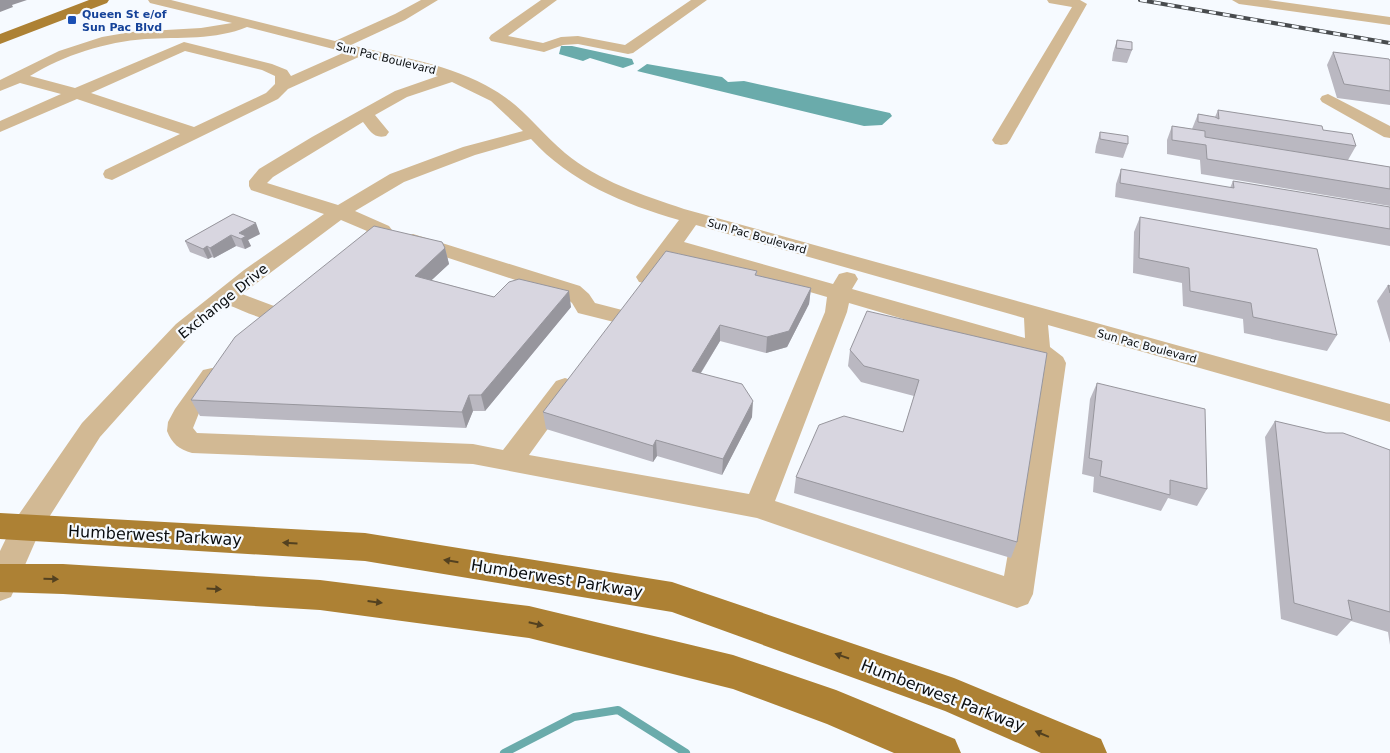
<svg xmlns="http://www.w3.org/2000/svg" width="1390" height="753" viewBox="0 0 1390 753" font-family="'DejaVu Sans',sans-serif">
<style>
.water{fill:#6aabab}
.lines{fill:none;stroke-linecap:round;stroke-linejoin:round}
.stream{stroke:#6aabab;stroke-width:8}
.minor{fill:#d2b994;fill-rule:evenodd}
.major{fill:#ad8134;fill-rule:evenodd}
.rail-casing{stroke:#484b4e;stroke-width:4}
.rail{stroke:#f6faff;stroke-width:2.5;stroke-dasharray:7;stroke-linecap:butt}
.wall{fill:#bab8c1}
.shaded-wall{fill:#97969d}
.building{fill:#d8d6e0;stroke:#97969d}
.oneway{fill:#534120}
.transit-dot{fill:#1a4fb4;stroke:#f6faff;stroke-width:2}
.labels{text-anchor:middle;stroke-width:4.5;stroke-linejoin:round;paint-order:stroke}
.far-transit-label{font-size:11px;font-weight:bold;fill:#164399;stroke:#f6faff;text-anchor:start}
.far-street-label{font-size:11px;fill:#0a0d0f;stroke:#f6faff}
.street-label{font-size:14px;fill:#0a0d0f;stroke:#f6faff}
.near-street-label{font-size:16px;fill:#0a0d0f;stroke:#f6faff}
</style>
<rect width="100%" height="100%" fill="#f6faff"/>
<path class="water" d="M561,46H572L632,59L634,64L623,68L590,58L583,61L559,54Z
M647,64L722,77L728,82L744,81L890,113L892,116L882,125L864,126L637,71Z"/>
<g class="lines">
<path class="stream" d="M504,753L574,717L618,710L686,753"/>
<path class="minor" d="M148,0H171L335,41L395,14L421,0H438L405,20L351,45C399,57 451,64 494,90C522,106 540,132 565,153C598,181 643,195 684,209L1390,404V422L1048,325L1050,347L1063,357L1066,363L1033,594L1028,604L1017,608L757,518L473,464L192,453C179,449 172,444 167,431L168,422L175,409L203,370L212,368L221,370L224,376L199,413L193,428L197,433L473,444L503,450L556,381L565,378L574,381L578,387L529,455L749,494L825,312L827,297L676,253C666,266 658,286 639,282L636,277L679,220C624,204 570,182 531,139L475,155L404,182L355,211L389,226L392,230C384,242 369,253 355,249L352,245L367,231L341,220L242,294L282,309L286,314L282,319C265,323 245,311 228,305L192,334L100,437L39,533L11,597L0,601V551L15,520L82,423L176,324L244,270L324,214L251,190L249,186V181L259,169L312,137L395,91L438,76L361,56L288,89L278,99L112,180L105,178L103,174L105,170L180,134L77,99L0,132V121L61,94L20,83L0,91V80L59,51L102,37L131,32L201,28L232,23L150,3ZM247,27L345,52L291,76L287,70L272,64L184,42L75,88L30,76C64,55 106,42 145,39C179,37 216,40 247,27ZM185,51L262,70L275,76V84L266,93L194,127L91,93ZM452,82L491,101L523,131L463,147L390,174L338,205L267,183L273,177L363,122C370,131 374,139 386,136L389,132L375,115L407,97ZM696,225L1024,318L1025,338L852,289L858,279L855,274L847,272L839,274L833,284L684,242ZM849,303L1029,356L1041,365L1004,576L775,501L847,312Z
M541,0H557L508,36L543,43L561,37L578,36L625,45L691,0H707L633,53L628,54L578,44L563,45L544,52L491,41L489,38L491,35Z
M1047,0H1080L1087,4L1010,140L1007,144L1001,145L995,144L992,140L1072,7L1049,3Z
M1232,0H1268L1390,17V25L1239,4Z
M1328,94L1390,126V138L1384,137L1322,102L1320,99L1322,96Z
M413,234L580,286L589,294L595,303L626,311L630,316L626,321L618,323L578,313L572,303L564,296L406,244L403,240L406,236Z"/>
<path class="major" d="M89,0H109L107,3L0,44V34Z
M0,513L365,533L672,582L954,678L1101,739L1107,753H1041L945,711L672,612L365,561L0,539Z
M0,564H63L320,580L529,606L733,655L836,690L955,739L961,753H894L827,724L733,689L529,638L320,610L63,594L0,592Z"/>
<defs>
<path id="rail" d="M1140,0L1390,43"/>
</defs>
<use href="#rail" class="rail-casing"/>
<use href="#rail" class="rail"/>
</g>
<path class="wall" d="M1117,40L1132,50L1127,63L1112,61L1113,53Z
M1333,52L1390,61V105L1337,98L1327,65Z
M1218,110L1323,130L1356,146L1348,160L1390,167V206L1201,174L1200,160L1167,154V140L1172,126L1192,129L1198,114L1215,117Z
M1100,132L1128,144L1123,158L1095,153L1096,146Z
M1121,169L1230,188L1233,181L1390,207V246L1115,197L1116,184Z
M233,214L260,234L248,240L251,246L245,249L236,246L214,258L212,257L208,259L190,252L185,241Z
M1140,217L1337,335L1327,351L1244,333L1243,319L1183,306L1182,283L1133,273L1134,232Z
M445,248L449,264L431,280L494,297L571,307L485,411H473L466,428L200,416L191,400Z
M757,271V275L811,288L809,304L787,347L766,353L720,341L701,373L752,417L722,475L657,456L653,462L546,429L543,412Z
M1388,285L1390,286V343L1377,301Z
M850,350L1047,353L1017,542L1011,558L794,493L796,477L903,432L914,396L861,382L848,366Z
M1097,383L1207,489L1197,506L1168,498L1161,511L1093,492L1094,477L1082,474L1090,399Z
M1275,421L1390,450V645L1388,632L1351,621L1337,636L1281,619L1265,437Z"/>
<path class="shaded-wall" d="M0,0H27L12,5L13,7L0,12Z
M256,223L260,234L248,240L251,246L245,249L239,233Z
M231,235L236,246L214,258L210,248Z
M207,246L212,257L208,259L203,249Z
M445,248L449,264L419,292L415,276Z
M811,288L809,304L787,347L766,353L767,337Z
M569,291L571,307L485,411L481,395Z
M720,325V341L692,387V371Z
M469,395L473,411L466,428L462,412Z
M753,401L752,417L722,475L723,459Z
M656,440L657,456L653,462V446Z"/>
<path class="building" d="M1117,40L1132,42V50L1116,48Z
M1333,52L1389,59L1390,61V91L1344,84Z
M1218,110L1322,126L1323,130L1352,134L1356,146L1198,122V114L1215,117L1219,119Z
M1172,126L1205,131V137L1390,167V189L1207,159L1206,145L1172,140Z
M1100,132L1128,136V144L1100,139Z
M1121,169L1234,188L1233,181L1390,207V229L1120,183Z
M233,214L256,223L239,233L246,236L241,239L231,235L210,248L207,246L203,249L185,241Z
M1140,217L1317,249L1337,335L1253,317L1251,303L1190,291L1189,268L1139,258Z
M374,226L442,242L445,248L415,276L494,297L509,282L519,279L569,291L481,395H469L462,412L191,400L235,337Z
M666,251L757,271L755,275L811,288L789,331L767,337L720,325L692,371L742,384L753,401L723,459L656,440L653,446L543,412Z
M1388,285L1390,286V293Z
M867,311L1047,353L1017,542L796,477L819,425L844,416L903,432L919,380L864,366L850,350Z
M1097,383L1205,409L1207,489L1170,480V495L1100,476L1102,461L1089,458Z
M1275,421L1326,433H1343L1390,450V612L1348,600L1352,620L1294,603Z"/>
<defs><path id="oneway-solid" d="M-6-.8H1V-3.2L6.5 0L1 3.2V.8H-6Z" transform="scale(1.25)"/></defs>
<g class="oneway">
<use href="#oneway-solid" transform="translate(290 543) rotate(-177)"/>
<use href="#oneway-solid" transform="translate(451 561) rotate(-171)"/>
<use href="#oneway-solid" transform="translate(51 579) rotate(1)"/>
<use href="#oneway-solid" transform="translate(214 589) rotate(4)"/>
<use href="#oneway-solid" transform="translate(375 602) rotate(7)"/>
<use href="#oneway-solid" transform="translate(536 624) rotate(13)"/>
<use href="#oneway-solid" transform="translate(842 656) rotate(-161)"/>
<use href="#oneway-solid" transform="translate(1042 734) rotate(-157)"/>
</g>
<rect class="transit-dot" x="67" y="15" width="10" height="10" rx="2.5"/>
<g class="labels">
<g class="far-transit-label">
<text x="82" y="18">Queen St e/of<tspan x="82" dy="13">Sun Pac Blvd</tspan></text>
</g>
<g class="far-street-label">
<text transform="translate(386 58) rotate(14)" y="4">Sun Pac Boulevard</text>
<text transform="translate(757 236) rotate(16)" y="4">Sun Pac Boulevard</text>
<text transform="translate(1147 346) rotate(15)" y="4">Sun Pac Boulevard</text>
</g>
<g class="street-label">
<text transform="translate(223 301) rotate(-39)" y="5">Exchange Drive</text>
</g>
<g class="near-street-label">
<text transform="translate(155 535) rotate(3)" y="6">Humberwest Parkway</text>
<text transform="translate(557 578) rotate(9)" y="6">Humberwest Parkway</text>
<text transform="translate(943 695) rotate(21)" y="6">Humberwest Parkway</text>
</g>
</g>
</svg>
